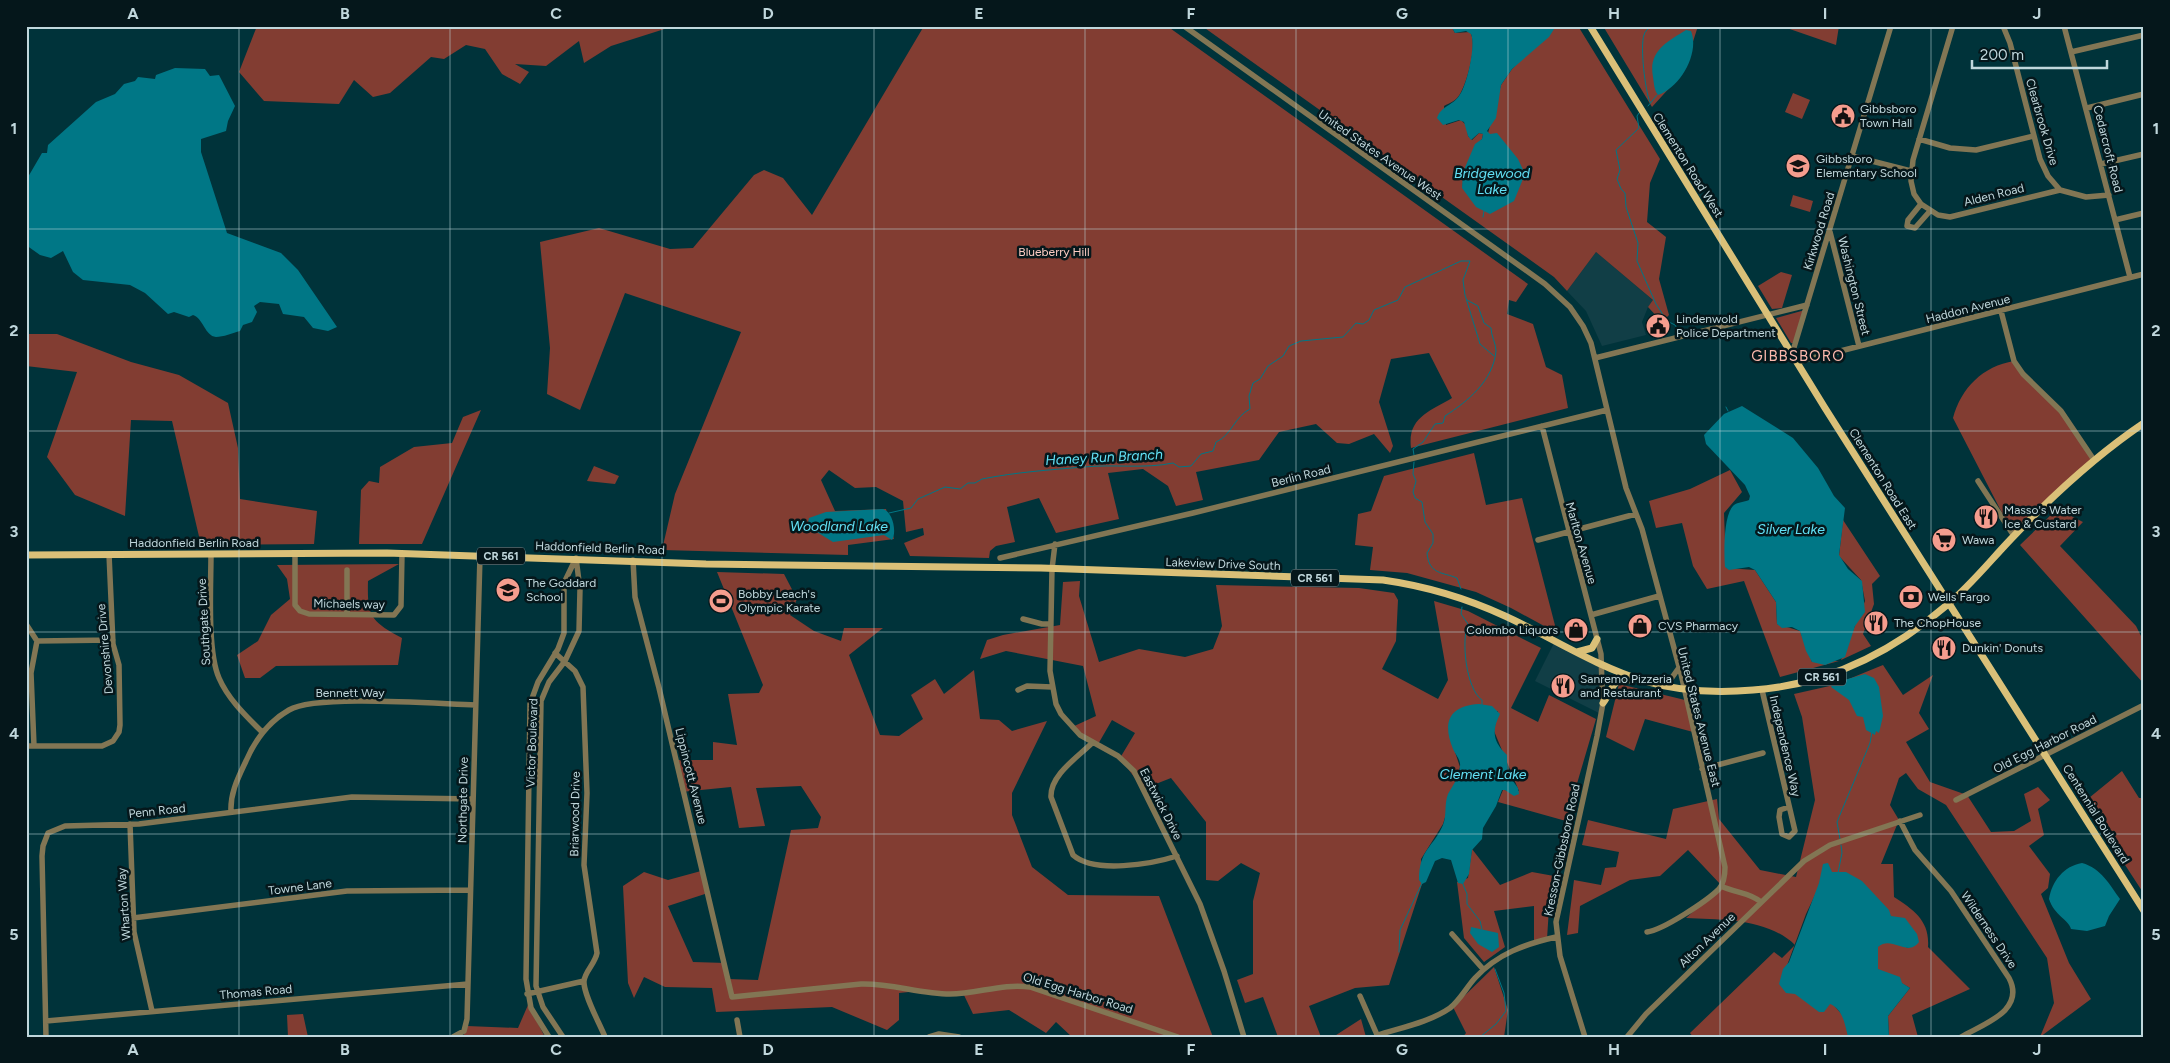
<svg xmlns="http://www.w3.org/2000/svg" width="2170" height="1063" viewBox="0 0 2170 1063" font-family="Figtree,sans-serif">
<style>
.built{fill:#113e46}
.green{fill:#823d32}
.water{fill:#007786}
.lines{fill:none;stroke-linecap:round;stroke-linejoin:round}
.stream{stroke:#007786;stroke-width:1}
.minor{stroke:#827654;stroke-width:5.5}
.major{stroke:#dac078;stroke-width:7}
.grid{fill:none;stroke:#c0d7dc;stroke-width:1;stroke-opacity:0.55}
.labels{text-anchor:middle;stroke-width:5;stroke-linejoin:round;paint-order:stroke}
.shield{fill:#05171b;stroke:#889da2;stroke-width:1}
.shield-label{font-size:11px;font-weight:bold;fill:#c0d7dc}
.poi-label{font-size:12px;fill:#c0d7dc;stroke:#05171b;text-anchor:start}
.street-label{font-size:12px;fill:#c0d7dc;stroke:#05171b}
.park-label{font-size:12px;fill:#fdccc3;stroke:#05171b}
.water-label{font-size:14px;font-style:italic;fill:#62e0f5;stroke:#05171b}
.quarter-label{font-size:15px;letter-spacing:1px;fill:#fcb9ad;stroke:#05171b}
.neatline{fill:none;stroke:#c0d7dc;stroke-width:2}
.grid-label{font-size:16px;text-anchor:middle;font-weight:bold;fill:#c0d7dc}
</style>
<rect width="100%" height="100%" fill="#00333a"/>
<path class="built" d="M1596,252L1654,301L1648,307L1642,322L1646,335L1602,346L1586,311L1567,291Z
M1555,641L1601,664V714L1535,681Z"/>
<path class="green" d="M257,26H674L611,46L584,63L579,41L546,66L515,64L529,72L520,84L502,74L485,49L466,45L444,59L431,57L390,93L373,97L354,80L339,104L264,101L239,72Z
M924,26H1167L1528,284L1516,302L1509,300L1507,314L1533,324L1546,367L1562,375L1568,408L1411,448C1407,417 1431,411 1452,398L1429,353L1391,359L1379,402L1393,446L1390,453L1374,434L1349,444L1337,443L1316,424L1279,432L1259,460L1196,472L1203,500L1176,506L1168,486L1143,469L1108,473L1119,519L1056,533L1039,498L1007,507L1015,542L996,546L990,551L989,558L910,556L904,543L924,535L923,528L906,532L903,501L876,487L855,488L829,470L821,480L835,511L886,509L894,539L848,545V555L662,550L675,494L741,332L625,293L580,410L547,394L550,348L540,242L599,228L670,249L693,248L754,175L764,170L783,178L812,215Z
M1202,26H1451L1455,33L1470,32C1478,44 1467,82 1460,94C1457,100 1450,103 1444,106L1446,125L1461,120L1467,126L1468,136L1472,140L1479,133L1483,134L1482,139L1475,146L1462,186L1488,133L1501,85L1512,69L1554,26H1578L1660,159L1650,183L1647,222L1666,237L1659,279L1669,315L1662,322L1648,307L1653,300L1596,252L1567,291L1554,277Z
M1603,26H1698L1683,73L1652,107Z
M1781,26H1839L1836,45Z
M1793,93L1810,100L1802,119L1785,112Z
M1793,195L1813,201L1810,212L1790,206Z
M1781,272L1792,275L1782,308L1772,309L1758,286Z
M1805,310L1793,343H1791L1776,318Z
M26,334H57L131,362L179,375L228,403L238,448L240,499L317,511L314,544L201,545L172,421L131,420L125,516L75,495L47,457L77,372L26,366Z
M2014,361L2051,400L2094,460L2014,536L1953,418C1961,388 1983,366 2014,361Z
M481,410L422,544H359L361,490L369,481L379,483L380,467L414,447L452,443L463,417Z
M1474,453L1486,505L1522,498L1557,633L1511,608L1476,592L1407,573L1370,570L1373,547L1355,545L1358,514L1371,511L1384,476Z
M594,466L619,476L615,484L587,481Z
M1730,470L1742,492L1724,513L1726,568L1755,570L1776,602L1777,624L1800,631L1812,662L1839,661L1780,677L1744,581L1707,589L1693,566L1682,523L1656,528L1649,501L1690,489Z
M2057,509L2083,522L2060,546L2136,626L2144,642V684L2020,545Z
M1843,520L1880,576L1872,584L1874,604L1863,634L1871,646L1841,660L1865,601L1861,580L1839,556Z
M399,564L368,581C367,617 371,621 402,638L398,665L276,666L260,678H245L237,655L258,641L271,615L290,599L287,579L277,565Z
M717,572L784,574L797,599L790,615L814,631L841,641L844,628H883L849,655L880,735L899,736L923,719L911,695L935,679L944,694L974,670L980,719L999,720L1012,731L1047,721L1012,793V815L1032,867L1068,895L1159,896L1213,1037H1072L1056,1022L1046,1033L1009,1010L973,1014L963,993L919,991L899,993V1020L887,1030L832,1007L716,1012L712,988L665,987L644,977L634,998L628,983L623,886L644,872L668,880L701,871L708,893L668,906L693,962L726,963L728,979L758,980L791,830L818,828L821,817L801,786L756,788L765,826L739,828L731,787L681,792L674,760H713V742L737,745L728,694L759,693L763,685Z
M1080,581L1079,596L1099,662L1139,649L1185,657L1213,649L1222,626L1216,585L1359,588L1394,593L1398,600L1396,641L1382,669L1438,699L1448,680L1434,601L1468,611L1541,648L1511,708L1538,722L1549,695L1596,719L1566,821L1498,802L1503,790L1519,791L1494,731L1498,711L1450,737L1460,767L1443,824L1421,859L1422,884L1389,985L1355,988L1309,1006L1321,1037H1278L1263,997L1245,1003L1237,980L1253,974V901L1260,873L1241,863L1218,881L1206,880V822L1171,778L1143,789L1120,758L1135,733L1112,720L1097,746L1070,728L1096,716L1083,666L1006,651L980,659L987,640L1003,635L1060,625L1063,582Z
M1883,665L1903,695L1933,675L1919,713L1929,729L1906,742L1930,782L1967,795L1991,832L2014,831L2031,821L2024,794L2038,787L2050,800L2038,809L2044,835L2029,846L2050,874L2048,888L2041,894L2069,963L2091,999L2040,1037L2054,1003L2047,958L1946,805L1918,789L1906,773L1899,778L1890,805L1899,820L1881,864H1893L1894,897C1914,910 1930,921 1928,947L1970,989L1912,1015L1918,1037H1889L1888,1016L1910,988L1877,969L1878,946L1886,941L1909,948L1891,916L1824,876L1806,914L1782,979L1831,1002L1845,1018L1849,1037H1693L1690,1033L1774,952L1782,958L1795,945C1767,918 1722,920 1686,918L1722,886L1688,850L1660,876L1630,880L1580,906L1578,933L1567,935L1574,880L1601,885L1605,868L1616,867L1619,852L1582,845L1588,820L1666,839L1673,809L1717,799L1719,819L1760,870L1796,877L1815,800L1802,717L1794,694L1834,685Z
M1619,684L1685,700L1693,732L1645,719L1634,751L1606,737Z
M2122,771L2139,798H2144V894L2084,802Z
M1472,849L1500,885L1532,872L1554,876L1550,893L1547,939L1534,942V906L1494,911L1505,947L1484,962L1464,938L1457,882L1468,878Z
M1494,967L1508,1010L1504,1037H1463L1466,1033L1453,1007Z
M528,1005L545,1037H463L467,1026L518,1028Z
M303,1014L308,1037H288L287,1015Z
M1361,1019L1366,1037H1333Z"/>
<path class="water" d="M1451,26H1556L1549,37L1512,69L1501,85L1496,118L1487,131L1490,134L1497,133L1518,159L1525,174L1514,201L1490,214L1476,207L1462,188L1463,172L1475,144L1482,139L1483,134L1479,133L1471,140L1468,136L1464,122L1459,120L1443,125L1437,118C1441,106 1452,106 1459,96C1467,86 1476,45 1471,34L1466,31L1455,33Z
M1686,30L1691,31C1700,53 1680,88 1658,95C1654,90 1654,83 1653,77C1648,51 1667,42 1686,30Z
M175,68L205,69L210,76L219,75L235,106L228,121L226,131L201,139V152L227,233L281,253L298,270L337,327L328,331L313,328L304,317L283,314L279,304L260,302L254,306L257,312L252,322L243,325L240,331C233,333 223,337 216,337C205,336 203,318 193,315L189,317L174,312L168,314L145,293L130,285L83,280L73,272L63,251L51,258L40,255L26,245V187L28,177L42,153H47L48,145L96,102L115,94L124,84L135,81L138,77L155,79L156,75Z
M1742,406L1793,438L1818,468L1834,496L1845,508L1839,555L1848,569L1862,581L1865,612L1855,626L1845,657L1825,665L1812,662L1806,651L1800,631L1792,627L1782,628L1777,624L1776,602L1755,570L1749,567L1729,570L1725,567C1724,554 1723,514 1734,505C1738,502 1744,502 1749,500L1750,496L1745,485L1706,444L1704,435L1724,414Z
M883,509C893,512 897,532 892,540L884,535L833,542L807,526L809,518L826,512Z
M1865,674L1874,678L1879,687L1883,716L1879,733L1876,731L1875,735L1866,730L1863,717L1857,716L1849,700L1831,687L1834,683Z
M1479,704L1492,706L1500,714C1492,730 1492,741 1507,755V773L1518,788L1519,794L1514,796L1505,790H1502L1496,806L1483,828L1482,839L1472,850L1469,874L1463,884L1458,883L1451,860L1442,858L1435,861L1426,882L1422,884L1419,880C1419,849 1433,848 1443,825C1447,815 1444,804 1448,794C1453,785 1459,778 1460,766C1461,760 1455,754 1453,749C1442,722 1449,706 1479,704Z
M1828,863L1832,872H1846L1862,881L1889,910L1891,916L1905,918L1917,934L1919,942C1907,958 1892,935 1878,947V969L1900,977L1902,983L1910,988L1888,1016L1889,1037H1848C1845,1025 1843,1009 1830,1004L1824,1012H1819L1795,994L1786,993L1779,984L1783,969L1789,962L1819,883L1823,864Z
M2082,863C2101,868 2110,885 2120,899L2109,916L2105,926L2087,931L2071,929C2069,920 2054,915 2049,899C2052,881 2064,866 2082,863Z
M1471,927L1498,933L1499,947L1492,952L1478,944L1470,933Z"/>
<g class="lines">
<path class="stream" d="M1650,102C1645,91 1640,46 1644,35C1645,31 1648,29 1651,26
M1648,106L1657,95
M1639,113L1637,116L1639,128L1616,150L1620,170L1617,179L1621,189L1625,193L1626,207L1638,243L1637,261L1656,304L1667,321L1675,325L1680,333
M1483,217L1484,211
M1726,407L1728,411
M1414,455L1413,449L1423,442L1435,424L1443,423L1445,416C1468,401 1493,381 1496,351C1496,343 1491,336 1491,328L1484,323L1478,306L1467,300
M1414,462L1413,474L1416,481L1413,492L1415,498L1422,502L1425,522L1433,534V543L1427,553C1429,575 1443,572 1457,578L1461,589
M889,513L911,508L918,499L945,487L960,489L968,483H975L982,479C1017,472 1049,470 1084,467C1113,464 1145,469 1173,463L1179,467L1191,466L1201,454L1213,451L1216,442C1231,436 1235,416 1250,409L1249,396L1253,383L1260,379L1268,366L1283,356L1289,346L1301,341L1343,337L1356,323L1363,324L1369,320L1374,310L1398,300L1405,287L1461,261H1470L1463,280L1465,295L1480,344L1494,356
M1462,607L1461,614L1468,624C1461,640 1466,689 1482,700V705
M1840,839L1837,822L1870,743L1872,732
M1838,873L1842,853L1841,845
M1462,882L1467,894V904L1480,921L1482,929
M1399,952L1400,930L1422,883
M1480,1037L1496,1024L1506,1011L1504,993L1495,969"/>
<path class="minor" d="M1184,26L1545,284L1570,307L1583,326L1591,343L1626,488L1642,529L1681,674L1725,867C1725,874 1724,883 1719,889C1707,901 1663,930 1647,932
M1953,26L1913,160L1911,181L1914,194L1921,204L1938,215L1950,217L2060,190L2086,197L2109,195
M2003,26L2010,43L2040,159L2048,176L2060,190
M2064,26L2130,277
M2071,52L2144,35
M2087,108L2144,94
M1919,139L1950,148L1976,150L2034,136
M1852,156L1911,171
M2101,164L2144,154
M1921,204L1908,220L1907,226L1915,228L1930,211
M2115,220L2144,213
M1830,232L1859,346
M2001,311L2014,361L2023,374L2061,411L2094,460
M1792,354L1891,26
M1595,358L1807,305
M1797,362L2144,274
M1542,426L1601,654L1602,685L1603,703L1597,736L1556,922L1560,956L1585,1037
M1978,481L2014,536
M1538,540L1636,514
M1055,544L1052,569L1050,671L1056,704L1061,714L1080,735L1118,756L1134,771L1200,904L1224,971L1244,1037
M211,554C211,585 207,651 219,678C228,699 246,716 262,732
M295,554V605L300,611L309,614L394,615L401,606L402,554
M1000,558L1193,513L1607,410
M633,560L635,597L659,688L732,997L861,984C891,983 920,994 950,994C977,994 1003,983 1030,987L1178,1037
M347,614V570
M1591,615L1659,596
M1023,619L1042,624H1051
M26,624L37,641
M37,641L113,640
M555,653L575,671L583,687L587,793L584,865L597,953C595,964 585,971 584,981C583,994 600,1024 605,1037
M1666,686L1678,669
M1018,690L1027,686L1052,687
M1762,690L1795,831L1789,837L1782,834L1779,817L1780,810L1789,807
M1092,743C1078,757 1050,775 1051,797L1073,855C1094,874 1152,864 1177,856
M26,746H102L113,741L119,732L120,725L119,665L113,644L109,554
M34,746L31,673L37,641
M1702,769L1763,753
M1956,800L2144,705
M231,812C230,793 238,778 246,761C255,740 268,722 289,710C316,694 438,704 475,705
M1900,821L1915,850L1951,891L2009,978C2026,1011 1983,1024 1961,1037
M130,824L134,932L152,1011
M1721,886C1735,893 1749,892 1761,902
M133,918L347,891L470,890
M1452,934L1483,969
M527,994L584,981
M1360,996L1378,1037
M737,1020L740,1037
M46,1021L468,984
M1378,1035C1400,1028 1430,1022 1450,1008C1460,1000 1466,988 1475,978C1497,954 1525,944 1556,937
M46,1037L42,856L43,846L48,833L65,826L139,824L352,797L473,799
M453,1037L464,1031L467,1019L480,556
M549,1037L531,1008L526,979L530,704L538,682L558,649L564,633V583L576,558
M563,1037L543,1007L536,986L541,701L549,682L565,661L579,631L580,589L576,558
M929,1037L939,1034L959,1037
M1627,1037L1646,1014L1804,861L1830,845L1920,815"/>
<path class="major" d="M1590,26L1825,408L2144,911
M26,555L387,553L706,564L1041,568L1383,580C1425,586 1466,598 1505,616C1551,637 1595,666 1644,681C1678,691 1718,693 1753,690C1827,685 1891,653 1947,605C1970,586 1990,561 2011,539C2052,496 2095,456 2144,423
M1577,652L1592,648L1597,639
M1603,703C1612,691 1612,676 1631,680"/>
</g>
<path class="grid" d="M239,26V1037M450,26V1037M662,26V1037M874,26V1037M1085,26V1037M1296,26V1037M1508,26V1037M1720,26V1037M1931,26V1037M26,229H2144M26,431H2144M26,632H2144M26,834H2144"/>
<defs>
<symbol id="civic-disc" viewBox="-11 -11 22 22"><circle r="9.5" fill="#f59d8e" stroke="#05171b"/><path d="M-.6-6.5H3V-4.5H.6V-3L4-1V1h2V6H-6V1h2V-1L-.6-3ZM-1.2 2.5V6h2.4V2.5Z" fill="#111"/></symbol>
<symbol id="school-disc" viewBox="-11 -11 22 22"><circle r="9.5" fill="#f59d8e" stroke="#05171b"/><path d="M0-5L7-2L0 1L-7-2ZM-4 1L0 2.5L4 1V4Q0 6-4 4Z" fill="#111"/></symbol>
<symbol id="restaurant-disc" viewBox="-11 -11 22 22"><circle r="9.5" fill="#f59d8e" stroke="#05171b"/><path d="M-5-6h1v4h1v-4h1v4h1v-4h1v5L-1.5 .5V6h-2V.5L-5-1ZM5-6V6H3V1.5H1.5Q1.5-4 5-6Z" fill="#111"/></symbol>
<symbol id="supermarket-disc" viewBox="-11 -11 22 22"><circle r="9.5" fill="#f59d8e" stroke="#05171b"/><path d="M-6-5.5h2.5l.6 2H6L4.5 2H-2.5L-4.4-4H-6ZM-1.5 3.2a1.3 1.3 0 1 0 .1 0ZM3 3.2a1.3 1.3 0 1 0 .1 0Z" fill="#111"/></symbol>
<symbol id="bank-disc" viewBox="-11 -11 22 22"><circle r="9.5" fill="#f59d8e" stroke="#05171b"/><path d="M-6-4H6V4H-6ZM0-2.3a2.3 2.3 0 1 0 0 4.6a2.3 2.3 0 1 0 0-4.6Z" fill="#111"/></symbol>
<symbol id="stadium-disc" viewBox="-11 -11 22 22"><circle r="9.5" fill="#f59d8e" stroke="#05171b"/><path d="M0-5a6.5 5 0 1 0 0 10a6.5 5 0 1 0 0-10ZM-3.5-1.8h7v3.6h-7Z" fill="#111"/></symbol>
<symbol id="shop-disc" viewBox="-11 -11 22 22"><circle r="9.5" fill="#f59d8e" stroke="#05171b"/><path d="M-5-2.5h2.3a2.7 3.5 0 0 1 5.4 0H5L5.5 6h-11ZM-1.5-2.5h3a1.5 2.3 0 0 0-3 0Z" fill="#111"/></symbol>
</defs>
<g fill-rule="evenodd">
<use href="#civic-disc" x="1829" y="102" width="28" height="28"/>
<use href="#school-disc" x="1784" y="152" width="28" height="28"/>
<use href="#civic-disc" x="1644" y="312" width="28" height="28"/>
<use href="#restaurant-disc" x="1972" y="503" width="28" height="28"/>
<use href="#supermarket-disc" x="1930" y="526" width="28" height="28"/>
<use href="#school-disc" x="494" y="576" width="28" height="28"/>
<use href="#bank-disc" x="1897" y="583" width="28" height="28"/>
<use href="#stadium-disc" x="707" y="587" width="28" height="28"/>
<use href="#restaurant-disc" x="1862" y="609" width="28" height="28"/>
<use href="#shop-disc" x="1626" y="612" width="28" height="28"/>
<use href="#shop-disc" x="1562" y="616" width="28" height="28"/>
<use href="#restaurant-disc" x="1930" y="634" width="28" height="28"/>
<use href="#restaurant-disc" x="1549" y="672" width="28" height="28"/>
</g>
<g class="labels">
<g class="shield">
<rect x="477" y="547.5" width="48" height="17" rx="4"/>
<rect x="1291" y="569.5" width="48" height="17" rx="4"/>
<rect x="1798" y="668.5" width="48" height="17" rx="4"/>
</g>
<g class="shield-label">
<text x="501" y="560">CR 561</text>
<text x="1315" y="582">CR 561</text>
<text x="1822" y="681">CR 561</text>
</g>
<g class="poi-label">
<text x="1860" y="113">Gibbsboro<tspan x="1860" dy="14">Town Hall</tspan></text>
<text x="1816" y="163">Gibbsboro<tspan x="1816" dy="14">Elementary School</tspan></text>
<text x="1676" y="323">Lindenwold<tspan x="1676" dy="14">Police Department</tspan></text>
<text x="2004" y="514">Masso's Water<tspan x="2004" dy="14">Ice &amp; Custard</tspan></text>
<text x="1962" y="544">Wawa</text>
<text x="526" y="587">The Goddard<tspan x="526" dy="14">School</tspan></text>
<text x="738" y="598">Bobby Leach's<tspan x="738" dy="14">Olympic Karate</tspan></text>
<text x="1928" y="601">Wells Fargo</text>
<text x="1894" y="627">The ChopHouse</text>
<text x="1658" y="630">CVS Pharmacy</text>
<text x="1558" y="634" text-anchor="end">Colombo Liquors</text>
<text x="1962" y="652">Dunkin' Donuts</text>
<text x="1580" y="683">Sanremo Pizzeria<tspan x="1580" dy="14">and Restaurant</tspan></text>
</g>
<g class="street-label">
<text transform="translate(2042 122) rotate(74)" y="4">Clearbrook Drive</text>
<text transform="translate(2108 149) rotate(76)" y="4">Cedarcroft Road</text>
<text transform="translate(1380 155) rotate(35)" y="4">United States Avenue West</text>
<text transform="translate(1688 165) rotate(58)" y="4">Clementon Road West</text>
<text transform="translate(1994 195) rotate(-14)" y="4">Alden Road</text>
<text transform="translate(1819 231) rotate(-73)" y="4">Kirkwood Road</text>
<text transform="translate(1854 286) rotate(76)" y="4">Washington Street</text>
<text transform="translate(1968 309) rotate(-14)" y="4">Haddon Avenue</text>
<text transform="translate(1301 476) rotate(-14)" y="4">Berlin Road</text>
<text transform="translate(1883 479) rotate(58)" y="4">Clementon Road East</text>
<text x="194" y="547">Haddonfield Berlin Road</text>
<text transform="translate(1581 543) rotate(74)" y="4">Marlton Avenue</text>
<text transform="translate(600 548) rotate(2)" y="4">Haddonfield Berlin Road</text>
<text transform="translate(1223 564) rotate(2)" y="4">Lakeview Drive South</text>
<text transform="translate(349 604) rotate(1)" y="4">Michaels way</text>
<text transform="translate(204 622) rotate(-93)" y="4">Southgate Drive</text>
<text transform="translate(105 649) rotate(-95)" y="4">Devonshire Drive</text>
<text x="350" y="697">Bennett Way</text>
<text transform="translate(1699 717) rotate(76)" y="4">United States Avenue East</text>
<text transform="translate(532 743) rotate(-88)" y="4">Victor Boulevard</text>
<text transform="translate(2045 744) rotate(-27)" y="4">Old Egg Harbor Road</text>
<text transform="translate(1785 746) rotate(77)" y="4">Independence Way</text>
<text transform="translate(691 776) rotate(76)" y="4">Lippincott Avenue</text>
<text transform="translate(463 800) rotate(-89)" y="4">Northgate Drive</text>
<text transform="translate(1161 804) rotate(63)" y="4">Eastwick Drive</text>
<text transform="translate(157 811) rotate(-6)" y="4">Penn Road</text>
<text transform="translate(575 814) rotate(-89)" y="4">Briarwood Drive</text>
<text transform="translate(2096 814) rotate(58)" y="4">Centennial Boulevard</text>
<text transform="translate(1562 850) rotate(-78)" y="4">Kresson-Gibbsboro Road</text>
<text transform="translate(300 887) rotate(-7)" y="4">Towne Lane</text>
<text transform="translate(124 904) rotate(-94)" y="4">Wharton Way</text>
<text transform="translate(1989 930) rotate(56)" y="4">Wilderness Drive</text>
<text transform="translate(1707 940) rotate(-44)" y="4">Alton Avenue</text>
<text transform="translate(256 992) rotate(-5)" y="4">Thomas Road</text>
<text transform="translate(1078 993) rotate(17)" y="4">Old Egg Harbor Road</text>
</g>
<g class="park-label">
<text x="1054" y="256">Blueberry Hill</text>
</g>
<g class="water-label">
<text x="1492" y="178">Bridgewood<tspan x="1492" dy="16">Lake</tspan></text>
<text transform="translate(1104 457) rotate(-3)" y="5">Haney Run Branch</text>
<text x="839" y="531">Woodland Lake</text>
<text x="1791" y="534">Silver Lake</text>
<text x="1483" y="779">Clement Lake</text>
</g>
<g class="quarter-label">
<text x="1798" y="361">GIBBSBORO</text>
</g>
</g>
<rect width="2170" height="1063" fill="none" stroke="#05171b" stroke-width="55"/>
<path d="M1972 60v8h135v-8" fill="none" stroke="#c0d7dc" stroke-width="2.5"/>
<text x="1980" y="60" font-size="15" fill="#c0d7dc" stroke="#05171b" stroke-width="4" paint-order="stroke">200 m</text>
<rect x="28" y="28" width="2114" height="1008" class="neatline"/>
<g class="grid-label">
<text x="133" y="19">A</text>
<text x="345" y="19">B</text>
<text x="556" y="19">C</text>
<text x="768" y="19">D</text>
<text x="979" y="19">E</text>
<text x="1191" y="19">F</text>
<text x="1402" y="19">G</text>
<text x="1614" y="19">H</text>
<text x="1825" y="19">I</text>
<text x="2037" y="19">J</text>
<text x="14" y="134">1</text>
<text x="2156" y="134">1</text>
<text x="14" y="336">2</text>
<text x="2156" y="336">2</text>
<text x="14" y="537">3</text>
<text x="2156" y="537">3</text>
<text x="14" y="739">4</text>
<text x="2156" y="739">4</text>
<text x="14" y="940">5</text>
<text x="2156" y="940">5</text>
<text x="133" y="1055">A</text>
<text x="345" y="1055">B</text>
<text x="556" y="1055">C</text>
<text x="768" y="1055">D</text>
<text x="979" y="1055">E</text>
<text x="1191" y="1055">F</text>
<text x="1402" y="1055">G</text>
<text x="1614" y="1055">H</text>
<text x="1825" y="1055">I</text>
<text x="2037" y="1055">J</text>
</g>
</svg>
